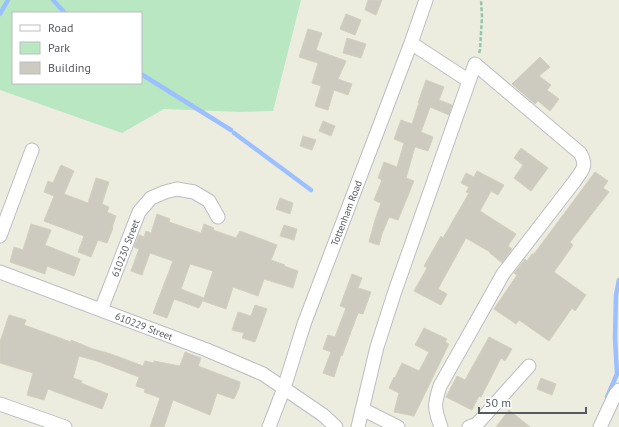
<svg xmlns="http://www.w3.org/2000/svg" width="619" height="427" viewBox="0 0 619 427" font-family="'PT Sans',sans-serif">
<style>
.green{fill:#b8e7c2;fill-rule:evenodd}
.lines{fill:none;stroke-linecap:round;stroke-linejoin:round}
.stream{stroke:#9cc0ff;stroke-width:4.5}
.building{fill:#cdcbc0;stroke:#d2cfbd}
.street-casing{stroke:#bcbdc4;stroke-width:15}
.path{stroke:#91c8ac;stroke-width:2.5;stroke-dasharray:4 2;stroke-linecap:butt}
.street{stroke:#fff;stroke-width:13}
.labels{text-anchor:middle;stroke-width:3;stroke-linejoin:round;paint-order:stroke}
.street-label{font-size:10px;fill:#585a62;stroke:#fff}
</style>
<rect width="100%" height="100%" fill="#ededdf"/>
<path class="green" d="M0,0H301L273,111L240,112L164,109L122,133L0,90ZM13,13H141V83H13Z"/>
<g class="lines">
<path class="stream" d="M53,0L65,13
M0,14L8,0
M141,74L231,130
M234,133L311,190
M607,397L617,374L615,338L616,295L619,280"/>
</g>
<path class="building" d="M368,0H382L376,15L365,10Z
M346,14L361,20L355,35L340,29Z
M308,29L322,33L316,50L346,61L338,79L352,84L348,95L334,90L328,110L315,106L321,86L312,83L318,63L299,57Z
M347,38L366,44L361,58L343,53Z
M540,57L550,67L539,76L551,85L547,90L559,99L550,111L538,101L535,104L512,84Z
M426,80L444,87L439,100L452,105L449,115L430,107L421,132L433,137L428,151L415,147L406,178L414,181L398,220L389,217L382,234L379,245L369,242L375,220L381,203L374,200L382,180L378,178L384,162L397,167L404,143L394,139L401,120L412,124L419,103H418Z
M323,121L335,126L331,136L319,131Z
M303,136L316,140L312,150L300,146Z
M521,148L548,168L531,191L514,178L523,165L514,158Z
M61,165L74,171L64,194L88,203L96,178L109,182L102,204L109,207L107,212L116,216L112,228H113L107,243L98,240L91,257L78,252L84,236L44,221L54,196L44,192L48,181L53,183Z
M477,171L504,185L498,195L491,191L480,211L516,234L508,246L512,249L502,263L490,253V252L466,238L438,289L447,294L441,305L414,291L427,268L424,266L441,236L443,238L469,193L466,192L469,187L461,183L466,173L474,177Z
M595,172L608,181L603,188L609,192L570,242L573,245L554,272L586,295L575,311L572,308L549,341L519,320L516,324L494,309L517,275L514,273L525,259L527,261L532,254H534Z
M280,198L293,203L290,214L276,209Z
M157,214L170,219L169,222L201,233L204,224L214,228L213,230L236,238L240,231L277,245L271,260L285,265L284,266L298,271L293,288L264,279L258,296L233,287L226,309L203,301L213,271L190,264L181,289L204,298L199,308L174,299L167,318L153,313L173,261L150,253L142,275L131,271L139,249L134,247L139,235L144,237L146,231L151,233Z
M31,224L51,230L45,245L80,259L74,276L47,266L45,274L10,262L14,247L23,250Z
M284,225L297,229L294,240L280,236Z
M352,274L362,278L358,288L371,292L363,314L358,313L342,356L341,355L334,377L323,373L331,352L323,349L328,335L335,337L346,308L340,306Z
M255,305L267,309L255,342L242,338L244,333L232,330L238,312L251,316Z
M9,315L26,320L24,325L71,342V340L93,349L111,354L143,366L145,361L154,363V361L180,366L185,352L201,358L198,366L240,382L239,388L234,399L217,393L210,415L173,400L164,427H150L160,398L144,392L145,389L136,386L139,377L97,361L79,356L73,378L82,381L81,383L108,394L102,409L48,389L44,400L27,395L33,373L0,363V342Z
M424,328L447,339L445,342L449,344L414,416L394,412L399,393L389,388L394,377L395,378L402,363L419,371L429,352L415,345Z
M489,337L512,349L505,361L501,358L481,397L479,396L472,410L446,397L457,376L465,380Z
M541,378L556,384L552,395L537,389Z
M509,410L530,427H496Z"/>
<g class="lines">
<defs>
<path id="street" d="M411,43L469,81
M0,236L32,150
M0,272L207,350L263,374L323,415L336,427
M101,310L139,212L151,198L165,192L177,189L194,192L209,201L218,217
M0,404L65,427
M362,409L398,427
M269,427L284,388L304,324L411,43L426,0
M358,427L377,347L395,291L475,64L580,153C588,167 582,170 574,182L503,274L440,386C434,405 434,408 441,427
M469,427L477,424L529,366
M600,427L615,395L619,390"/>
</defs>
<use href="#street" class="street-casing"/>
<path class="path" d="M479,53L480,50L482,16L481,0"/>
<use href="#street" class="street"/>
</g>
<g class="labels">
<g class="street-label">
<text transform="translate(346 213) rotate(-69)" y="4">Tottenham Road</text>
<text transform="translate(125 248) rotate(-69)" y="4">610230 Street</text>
<text transform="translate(144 326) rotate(21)" y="4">610229 Street</text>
</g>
</g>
<rect x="12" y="12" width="130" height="72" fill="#ffffff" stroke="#bcbdc0"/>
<rect x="20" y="25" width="20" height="6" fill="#ffffff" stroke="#bcbdc0"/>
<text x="48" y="32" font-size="12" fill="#585a62">Road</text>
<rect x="20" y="42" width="20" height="12" fill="#b8e7c2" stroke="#bcbdc0"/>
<text x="48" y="52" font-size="12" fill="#585a62">Park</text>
<rect x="20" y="62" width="20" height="12" fill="#cdcbc0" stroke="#bcbdc0"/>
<text x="48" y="72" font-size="12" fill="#585a62">Building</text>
<path d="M479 407v6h107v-6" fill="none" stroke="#585a62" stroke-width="2"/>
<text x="485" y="407" font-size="12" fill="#585a62" stroke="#ffffff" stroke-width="3" paint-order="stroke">50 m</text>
</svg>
